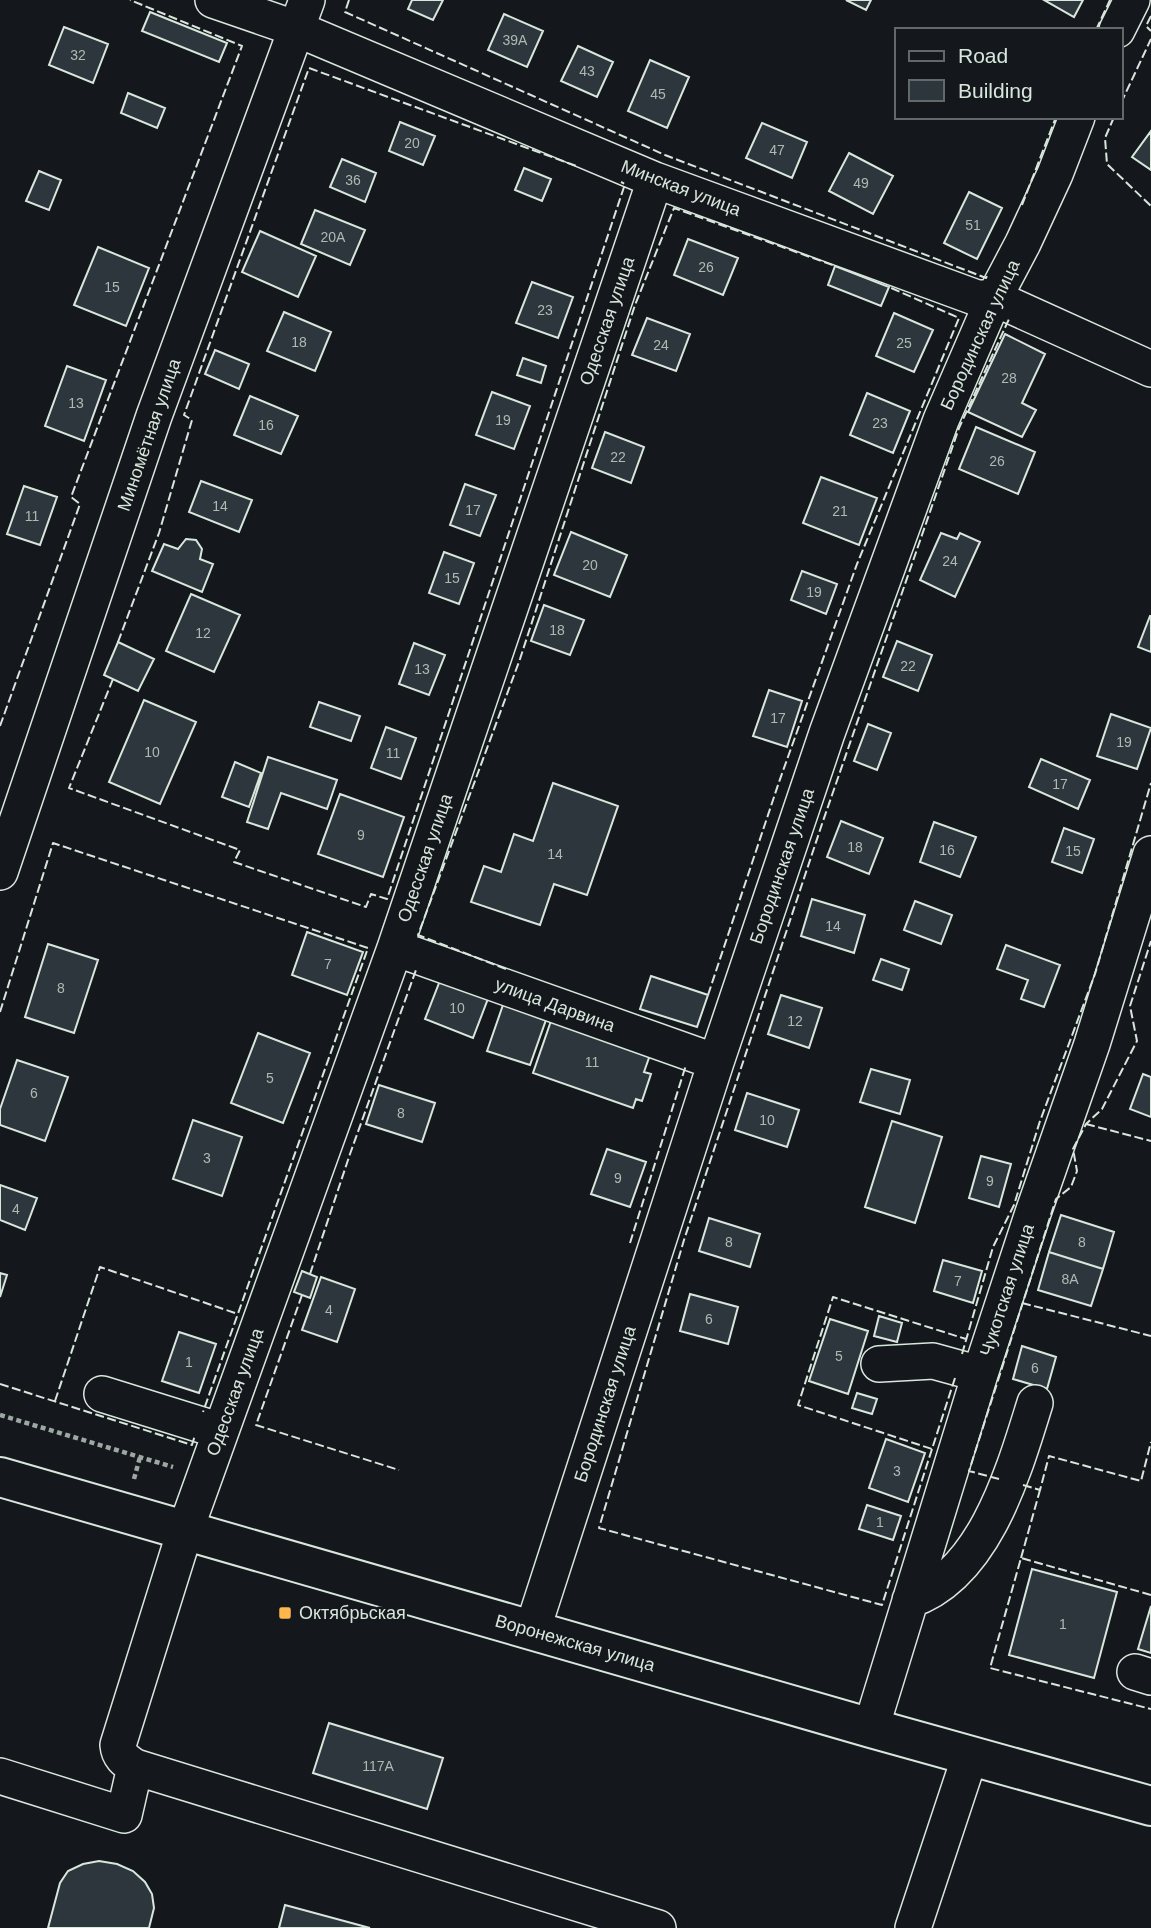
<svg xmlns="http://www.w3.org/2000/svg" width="1151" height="1928" viewBox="0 0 1151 1928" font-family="Arial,sans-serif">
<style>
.building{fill:#2c363c;stroke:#d8e6dc;stroke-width:2}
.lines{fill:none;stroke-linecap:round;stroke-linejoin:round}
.minor-casing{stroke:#d8e6dc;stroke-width:38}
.highway-casing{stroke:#d8e6dc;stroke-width:42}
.path{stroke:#9da8a2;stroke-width:4.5;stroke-dasharray:5 3.5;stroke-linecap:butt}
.minor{stroke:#14181c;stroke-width:35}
.highway{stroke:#14181c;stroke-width:38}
.fence{stroke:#d8e6dc;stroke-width:2;stroke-dasharray:9 3.5;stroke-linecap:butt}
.poi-dot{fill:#ffb74d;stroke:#14181c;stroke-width:2.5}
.labels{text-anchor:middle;stroke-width:5;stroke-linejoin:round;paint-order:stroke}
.number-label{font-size:14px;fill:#adbab4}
.street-label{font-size:18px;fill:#d8e6dc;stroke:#14181c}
.poi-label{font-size:18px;fill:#d8e6dc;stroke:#14181c;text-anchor:start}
</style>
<rect width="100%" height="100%" fill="#14181c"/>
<path class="building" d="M412,0H443L433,20L408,9Z
M846,0H871L866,10Z
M1044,0H1083L1074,17Z
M150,12L227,43L219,62L142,31Z
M504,14L543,31L527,67L488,50Z
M64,27L108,44L93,83L49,65Z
M578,46L613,62L597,97L561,81Z
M650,60L689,77L667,128L628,111Z
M128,93L165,108L157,128L121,113Z
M400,122L435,136L423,165L389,151Z
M762,123L807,142L792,178L746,158Z
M1151,131V170L1132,157Z
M849,153L893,176L873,214L829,191Z
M342,159L376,173L365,202L330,187Z
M524,168L551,179L542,201L515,190Z
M39,171L61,180L49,210L26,201Z
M969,192L1002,208L977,259L944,243Z
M315,210L365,230L350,265L301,244Z
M260,231L316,256L298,297L242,272Z
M688,239L738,258L723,295L674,275Z
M98,247L149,268L126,326L74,305Z
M835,266L889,287L881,306L828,285Z
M532,282L573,297L558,338L516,323Z
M284,312L331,332L315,371L267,351Z
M894,313L933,330L914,372L876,356Z
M647,318L690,334L676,371L632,355Z
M1005,334L1045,354L1022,403L1036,410L1022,437L968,412Z
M215,350L249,364L239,389L205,374Z
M523,358L546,366L541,383L517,375Z
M67,366L106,380L84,441L45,426Z
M492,392L530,406L514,449L476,435Z
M867,393L910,411L893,453L850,435Z
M250,396L298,416L281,454L234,435Z
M976,427L1035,452L1018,494L959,469Z
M605,432L644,447L631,483L592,468Z
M821,477L877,498L859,545L803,523Z
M201,481L252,500L239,532L189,512Z
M465,484L496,495L480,536L450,525Z
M24,486L57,497L40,545L7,534Z
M571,532L627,555L610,597L554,575Z
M941,533L957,539L960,533L980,542L955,597L920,580Z
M186,539L196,540L202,549L200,559L213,564L202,592L152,571L164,544L178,549Z
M444,552L474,563L459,604L429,593Z
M802,571L837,584L826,614L791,600Z
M191,594L240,615L214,672L166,651Z
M544,605L584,620L570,655L531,641Z
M1150,616H1151V652L1138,647Z
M897,641L932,655L918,691L883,677Z
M118,642L154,659L138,691L104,675Z
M414,643L445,655L429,695L399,684Z
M769,690L802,701L787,747L753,736Z
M144,700L196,722L160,804L109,782Z
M319,702L360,716L351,741L310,727Z
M1111,714L1151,728L1137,769L1097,756Z
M868,724L891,733L877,770L854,761Z
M386,727L416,738L401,779L371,768Z
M268,757L337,780L327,809L281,793L268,829L247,822Z
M1041,759L1090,780L1078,809L1029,787Z
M235,762L261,773L249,807L222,797Z
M553,783L618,806L587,895L554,884L540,925L471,902L484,866L501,872L514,834L533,841Z
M340,794L404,817L383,877L318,854Z
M841,821L883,838L869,874L827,857Z
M934,822L976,837L960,877L920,862Z
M1064,828L1094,839L1082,873L1052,862Z
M812,899L865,915L854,953L801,936Z
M915,901L952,915L941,944L904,930Z
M307,932L363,952L347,995L292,975Z
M48,944L98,960L74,1033L25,1017Z
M1006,945L1060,965L1044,1007L1021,999L1028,980L997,969Z
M881,959L909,969L902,990L873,980Z
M651,976L708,995L697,1027L640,1009Z
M441,978L489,996L473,1038L425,1019Z
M781,995L822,1008L809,1048L768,1034Z
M504,1002L547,1017L530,1065L487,1051Z
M552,1018L651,1052L644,1072L651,1074L642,1101L636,1099L633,1108L533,1073Z
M258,1033L310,1053L283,1123L231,1103Z
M17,1060L68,1077L45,1141L0,1125V1109Z
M871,1069L910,1080L900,1114L860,1102Z
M1143,1074L1151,1077V1117L1130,1109Z
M379,1085L435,1103L422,1142L366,1124Z
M747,1093L799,1110L787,1147L735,1130Z
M193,1120L242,1137L222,1196L173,1179Z
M892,1121L942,1137L915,1223L865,1207Z
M607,1149L646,1162L630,1207L591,1194Z
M981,1156L1011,1164L999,1207L969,1198Z
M0,1185L37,1198L25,1230L0,1220Z
M1061,1215L1114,1232L1103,1269L1049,1252Z
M709,1218L760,1234L750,1267L699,1251Z
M1049,1252L1103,1269L1091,1306L1038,1290Z
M943,1260L982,1271L973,1303L934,1291Z
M302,1271L317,1277L310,1298L294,1292Z
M0,1273L7,1275L0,1297Z
M321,1277L355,1289L337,1342L302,1330Z
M690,1294L738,1307L728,1344L680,1331Z
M879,1316L902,1323L897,1342L874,1336Z
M830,1319L868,1331L848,1394L809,1381Z
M179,1332L216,1344L199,1393L162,1381Z
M1022,1346L1056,1357L1047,1389L1013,1379Z
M857,1393L877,1399L872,1414L852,1408Z
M886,1439L925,1453L908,1502L869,1488Z
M867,1505L901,1516L893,1540L859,1529Z
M1032,1569L1117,1592L1094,1678L1009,1655Z
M1151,1606V1653L1138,1649Z
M329,1723L443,1758L427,1809L313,1773Z
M99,1861L117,1864L133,1871L145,1882L152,1894L154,1908L149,1928H48L60,1883L68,1871L83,1864Z
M285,1905L370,1928H279Z"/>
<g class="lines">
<defs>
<path id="minor" d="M213,0L297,29L655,180L977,298H994L1151,369
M1117,30L1132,0
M655,180L395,948L185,1531L118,1745C119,1757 126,1761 135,1767L658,1928
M0,872L154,416L307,0
M395,948L716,1062
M879,1364L933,1361L980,1374
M102,1394L221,1431
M910,1600C985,1575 1014,1470 1035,1403
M532,1631L716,1062L827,733L941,420L994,298L1023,243L1055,174L1077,117
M1135,1672L1151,1677
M871,1728L980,1374L1033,1213L1092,1044L1151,854
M0,1776L124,1815L135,1767
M913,1928L970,1756"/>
<path id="highway" d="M0,1477L871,1728L1151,1806"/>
</defs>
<use href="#minor" class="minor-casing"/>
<use href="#highway" class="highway-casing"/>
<path class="path" d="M0,1415L173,1467
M134,1479L140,1457"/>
<use href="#minor" class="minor"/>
<use href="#highway" class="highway"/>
<path class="fence" d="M349,0L345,12L665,155L986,278L988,274
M1151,16L1146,26L1151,31
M1096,30L1110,0
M1121,103L1151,39
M1114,117L1105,138L1107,164L1151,206
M1022,205L1056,117
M118,642L159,533L192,420L184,415L309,68L579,167
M113,679L69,788L240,850L234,862L366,907L371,894L387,899L625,184L621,182
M0,726L80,504L71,497L242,46L130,0
M506,969L418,935L520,659L635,305L674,208L835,266
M708,995L779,782L857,564L959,318L889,287
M0,1012L53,843L368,948L203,1412
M1086,1124L1151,1141
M630,1243L686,1065
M310,1274L350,1154L416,970
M302,1295L256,1425L399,1470
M1022,1303L1151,1336
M962,1354L993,1247L1014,1205L1040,1121L1095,974L1151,783
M955,1378L932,1449L798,1405L833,1297L966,1339
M0,1384L192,1445L195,1435
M55,1401L100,1267L238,1314
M932,1449L882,1605L599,1528L684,1240L822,824L959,428L1009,319
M999,1479L969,1471L1056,1199L1071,1187L1077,1171L1073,1149L1086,1124L1102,1109L1137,1041L1130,1006L1151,941
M1023,1485L1040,1490L1049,1456L1141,1481L1151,1442
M1021,1558L1040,1490
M1151,1595L1021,1558L990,1668L1151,1709"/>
</g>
<rect class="poi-dot" x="278" y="1606" width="14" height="14" rx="3.5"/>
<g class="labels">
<g class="number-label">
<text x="515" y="45">39А</text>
<text x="78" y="60">32</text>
<text x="587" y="76">43</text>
<text x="658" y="99">45</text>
<text x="412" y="148">20</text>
<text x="777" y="155">47</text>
<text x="353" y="185">36</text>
<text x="861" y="188">49</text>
<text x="973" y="230">51</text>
<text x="333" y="242">20А</text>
<text x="706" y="272">26</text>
<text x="112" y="292">15</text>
<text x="545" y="315">23</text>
<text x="299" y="347">18</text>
<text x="904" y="348">25</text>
<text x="661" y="350">24</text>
<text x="1009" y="383">28</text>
<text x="76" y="408">13</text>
<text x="503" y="425">19</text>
<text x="880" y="428">23</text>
<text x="266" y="430">16</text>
<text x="618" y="462">22</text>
<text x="997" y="466">26</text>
<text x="220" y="511">14</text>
<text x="473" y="515">17</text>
<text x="840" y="516">21</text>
<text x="32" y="521">11</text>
<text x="950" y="566">24</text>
<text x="590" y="570">20</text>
<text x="452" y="583">15</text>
<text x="814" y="597">19</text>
<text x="557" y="635">18</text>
<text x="203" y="638">12</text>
<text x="908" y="671">22</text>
<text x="422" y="674">13</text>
<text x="778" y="723">17</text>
<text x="1124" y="747">19</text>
<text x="152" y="757">10</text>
<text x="393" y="758">11</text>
<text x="1060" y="789">17</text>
<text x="361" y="840">9</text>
<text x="855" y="852">18</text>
<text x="947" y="855">16</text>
<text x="1073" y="856">15</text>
<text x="555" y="859">14</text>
<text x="833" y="931">14</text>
<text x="328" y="969">7</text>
<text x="61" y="993">8</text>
<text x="457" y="1013">10</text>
<text x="795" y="1026">12</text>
<text x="592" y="1067">11</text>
<text x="270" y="1083">5</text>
<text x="34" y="1098">6</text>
<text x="401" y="1118">8</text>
<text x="767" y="1125">10</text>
<text x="207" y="1163">3</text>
<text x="618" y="1183">9</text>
<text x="990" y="1186">9</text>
<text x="16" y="1214">4</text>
<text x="729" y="1247">8</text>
<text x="1082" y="1247">8</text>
<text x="1070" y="1284">8А</text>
<text x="958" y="1286">7</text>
<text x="329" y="1315">4</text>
<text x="709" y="1324">6</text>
<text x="839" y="1361">5</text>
<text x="189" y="1367">1</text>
<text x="1035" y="1373">6</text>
<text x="897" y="1476">3</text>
<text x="880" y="1527">1</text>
<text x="1063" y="1629">1</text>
<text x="378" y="1771">117А</text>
</g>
<g class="street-label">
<text transform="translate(681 188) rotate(21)" y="6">Минская улица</text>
<text transform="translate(607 321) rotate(-71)" y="6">Одесская улица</text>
<text transform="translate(980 335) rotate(-65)" y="6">Бородинская улица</text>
<text transform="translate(149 435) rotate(-71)" y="6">Миномётная улица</text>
<text transform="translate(425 858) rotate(-71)" y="6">Одесская улица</text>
<text transform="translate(782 866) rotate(-71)" y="6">Бородинская улица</text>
<text transform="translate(555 1005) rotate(20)" y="6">улица Дарвина</text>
<text transform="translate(1007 1290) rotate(-72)" y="6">Чукотская улица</text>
<text transform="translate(235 1392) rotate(-70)" y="6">Одесская улица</text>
<text transform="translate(605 1404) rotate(-72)" y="6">Бородинская улица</text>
<text transform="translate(575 1643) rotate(16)" y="6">Воронежская улица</text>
</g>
<g class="poi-label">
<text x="299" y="1619">Октябрьская</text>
</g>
</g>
<rect x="895" y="28" width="228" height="91" fill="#14181c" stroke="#626a69" stroke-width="2"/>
<rect x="909" y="51" width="35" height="10" fill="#14181c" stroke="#626a69" stroke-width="2"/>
<text x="958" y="63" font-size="21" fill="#d8e6dc">Road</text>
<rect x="909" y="80" width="35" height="21" fill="#2c363c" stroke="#626a69" stroke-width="2"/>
<text x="958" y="98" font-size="21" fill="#d8e6dc">Building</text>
</svg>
